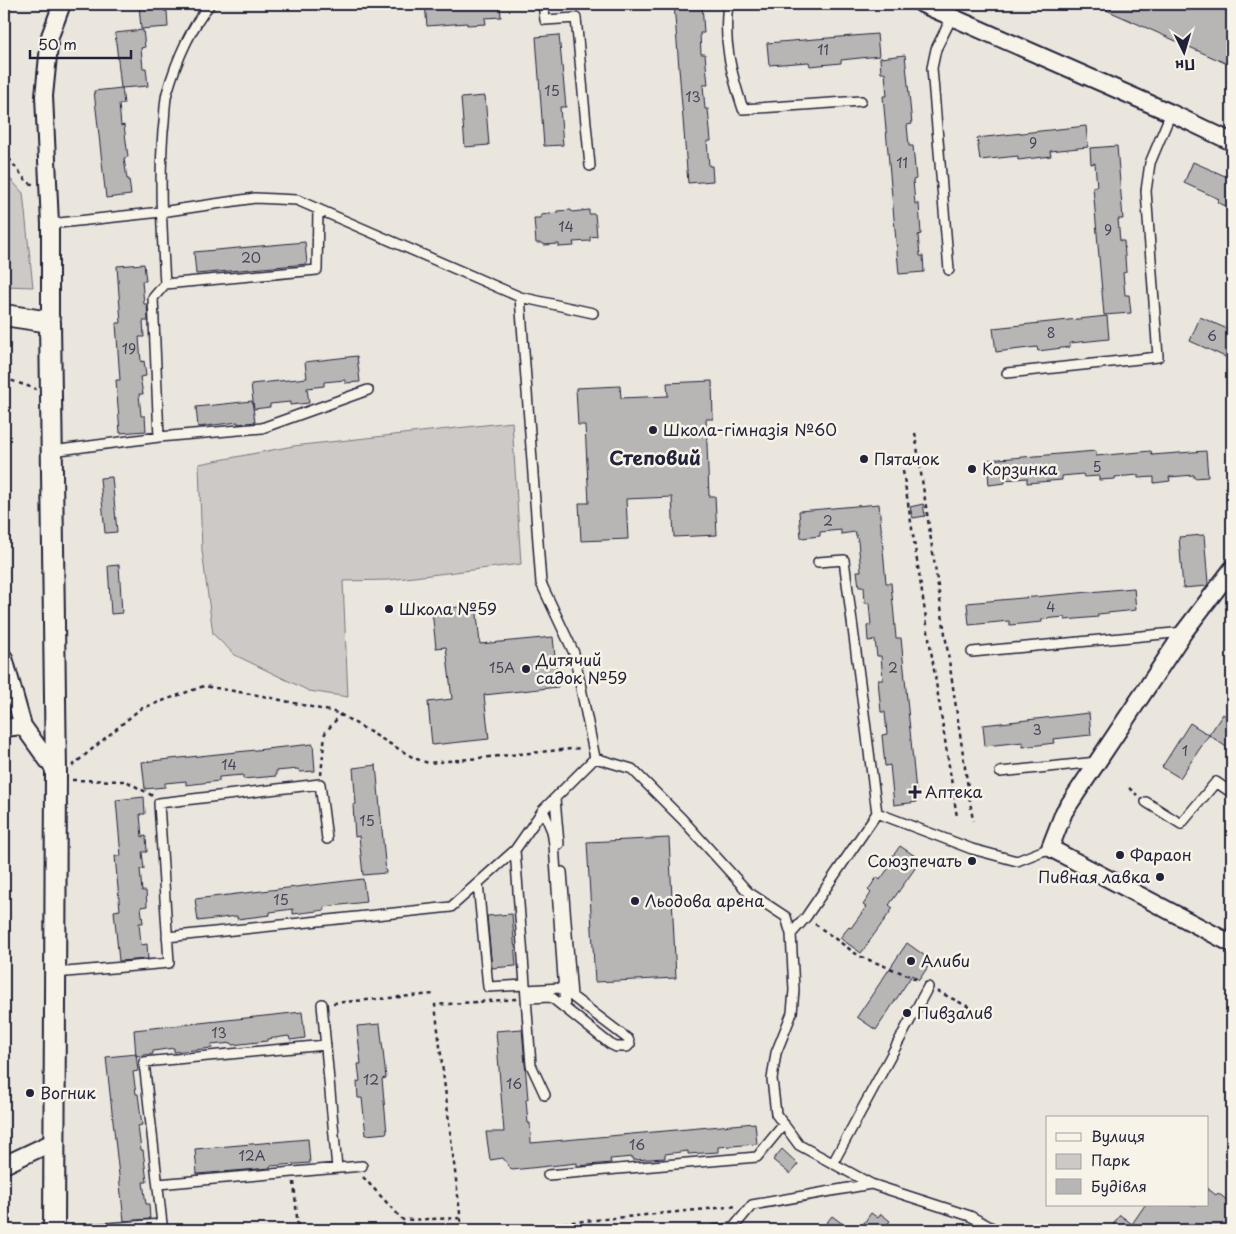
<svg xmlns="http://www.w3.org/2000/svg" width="1236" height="1234" viewBox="0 0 1236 1234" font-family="'Playpen Sans',sans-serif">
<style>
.green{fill:#cdc9c6;stroke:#787680}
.building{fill:#b8b6b5;stroke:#22223b}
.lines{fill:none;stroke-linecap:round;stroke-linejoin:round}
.service-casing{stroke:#22223b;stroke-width:12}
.minor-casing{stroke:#22223b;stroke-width:20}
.tertiary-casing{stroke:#22223b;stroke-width:24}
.path{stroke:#22223b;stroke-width:2.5;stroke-dasharray:4 4;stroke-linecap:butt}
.service{stroke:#f7f3e8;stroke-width:9}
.minor{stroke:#f7f3e8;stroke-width:16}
.tertiary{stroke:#f7f3e8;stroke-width:20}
.poi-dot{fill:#22223b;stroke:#f7f3e8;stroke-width:2}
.labels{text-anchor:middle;stroke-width:5;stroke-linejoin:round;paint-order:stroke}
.number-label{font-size:14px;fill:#48475a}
.poi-label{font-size:16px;fill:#22223b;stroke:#f7f3e8;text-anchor:start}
.quarter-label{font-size:19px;font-weight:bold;fill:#22223b;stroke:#f7f3e8}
</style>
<rect width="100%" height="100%" fill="#eae6de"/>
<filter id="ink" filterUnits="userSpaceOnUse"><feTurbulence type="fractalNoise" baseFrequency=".02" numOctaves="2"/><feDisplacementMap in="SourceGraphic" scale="10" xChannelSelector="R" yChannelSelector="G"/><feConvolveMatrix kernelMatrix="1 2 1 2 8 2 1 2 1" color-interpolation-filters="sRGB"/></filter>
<g filter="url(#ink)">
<path class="green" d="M4,172L23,193L33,287L4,286Z
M512,422L521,564L389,580L343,581L348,697L309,691L235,655L213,634L202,551L199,464L293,446Z"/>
<path class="building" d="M139,4H163L164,11H167L168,27L141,29Z
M425,4H500L501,17L485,18L486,24L467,25V23L427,26Z
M674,4H702L704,33H700L701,54H705L708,85H703L705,109H708L711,141H707L709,166H712L713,181L688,183Z
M1093,4H1232V66Z
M143,30L145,47L141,48L143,68H146L148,86L121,88L115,33Z
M877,34L879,56L841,60V63L810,66L809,62L769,65L767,43Z
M559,35L566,107H560L563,145L544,146L536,37Z
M905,55L912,124L907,125L909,146H913L916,179L913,180L915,204H919L921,234L918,235L920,256H923L924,272L899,274L883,96H887L885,73H881L880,58Z
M122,88L124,104H119L121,126L124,125L128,157L124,158L127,179H129L131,195L106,198L94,91Z
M485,96L489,145L465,147L461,98Z
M1086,126L1088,147L1050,151L1051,156L1018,160V156L980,160L977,138Z
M1117,146L1123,219H1118L1120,241H1124L1126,272L1123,273L1125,295H1129L1131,313L1104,315L1093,187H1097L1095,163L1091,164L1090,148Z
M1193,162L1232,179V209L1217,202L1219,199L1184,183Z
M571,210L572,212L589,210V214H595L597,236L590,237V241L573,242L574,246L559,247V244L544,245L543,243H536L534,218H541V215L557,213V211Z
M305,242L307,264L196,274L194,252Z
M144,264L146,281H142L144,304H147L148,321H143L144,337H139L141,362L144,361L146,376L140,377L143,394H139L141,416H145L146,431L120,433L116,380H120L116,323H121L117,266Z
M1107,316L1109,339L1070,343V347L1038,351L1037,347L996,352L993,328Z
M1200,317L1232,331V360L1190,341Z
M357,356L360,382L345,383V380L324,382V386L307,388L309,403L290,405V402L270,404V407L254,409L251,384L307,378L305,362Z
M712,381L713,419H706L709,496H715L717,535L674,537L672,497L626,499L628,539L581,541L579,503H589L585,425H578L576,388L620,386L621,398L668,396L667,383Z
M252,401L255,422L238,424V422L198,427L196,407Z
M1096,451V456L1151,451L1152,455L1206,451L1208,477L1194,478V475L1169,477L1170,481L1154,483V477L1138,478V475L1115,477V479L1099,480V476L1084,477L1083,474L1062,476V480L1027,483V478L1005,480V483L989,485L987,460Z
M112,477L117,532L105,533L100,478Z
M879,504L886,583H891L896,638H901L917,802L894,805L890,765L885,766L882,735L887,734L885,712H881L878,680H883L881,656H877L875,640L868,641L867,626L871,625L869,603H865L864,587H859L857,571H861L858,541L855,532L841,534V530L820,532V536L801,538L799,511Z
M923,504L925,516L913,518L910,507Z
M1204,535L1208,583L1207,586L1183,588L1179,537Z
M119,565L122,613L111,614L108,566Z
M1134,588L1136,610L1098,614V617L1065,620V617L1042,619V622L1010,625L1009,621L969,625L967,603Z
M476,605L480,644L553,637L558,687L484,695L489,739L432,745L428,702L452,699L446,647L436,648L432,610Z
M1089,713L1091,735L1053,739L1054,743L1023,747V742L985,746L983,725Z
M1223,714L1232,721V751L1209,735Z
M1190,723L1209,735L1180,778L1162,767Z
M313,744L315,771L300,772L298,769L276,771V776L243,779V775L219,777V781L186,785V781L165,783V787L145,789L142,762Z
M376,765L386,873L363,875L359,836L355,837L353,805L356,804L353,768Z
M144,797L145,814H140L142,837L146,836L147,852H142L144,869H140L142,891H146L147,906L141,907L143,923H139L141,945L147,944L148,959L119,961L114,911L120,910L115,856H121L116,800Z
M669,838L676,978L595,982L587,842Z
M900,846L921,860L889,905L893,908L861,953L840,938L849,927L851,928L866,907L863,905L871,893L868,890L877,877L880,880L895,859L892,857Z
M363,879L366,902L324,907L325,910L293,914V909L270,912V915L237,919V916L198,921L195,899Z
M512,914L516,966L492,968L487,916Z
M907,943L932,961L919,980L912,975L876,1030L857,1017Z
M302,1012L305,1038L290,1040L289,1036L267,1039V1041L232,1045V1043L211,1045L212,1048L174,1052V1048L153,1051V1054L136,1056L134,1030Z
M380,1024L386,1078L382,1079L387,1133L366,1135L362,1098H358L357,1082L360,1081L358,1064H361L357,1026Z
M522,1029L528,1099L526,1100L528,1123H530L531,1143L755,1123L757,1144L718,1147V1152L688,1154V1151L665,1154V1158L633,1160V1157L610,1159L611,1163L577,1166V1163L512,1170L503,1158L490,1160L486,1132H504L496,1031Z
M136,1054L138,1071L133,1072L136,1094H138L142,1125L138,1126L141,1150H143L147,1182H143L146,1204H149L150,1219L124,1221L106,1057Z
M308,1139L310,1163L270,1166V1168L197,1174L195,1149Z
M782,1149L798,1164L790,1174L773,1160Z
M1207,1188L1216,1195L1218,1193L1232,1204V1219L1224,1230H1109L1120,1215L1132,1224L1145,1205H1207Z
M871,1213L878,1218L881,1214L890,1221L883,1230H859Z
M832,1216L851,1230H821Z"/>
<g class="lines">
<defs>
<path id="service" d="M543,4L545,20L576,18L590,166
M728,4C723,42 731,73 743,109L861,101
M50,224L161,212L255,198L297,200L520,297
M949,270L932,68L936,49L952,17
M165,284L317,270L318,209
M593,313L520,297L541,583L574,653L595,758
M1007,373L1158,357L1146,191L1150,163L1171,113
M159,437L153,298L165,284C162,233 159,182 163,131C165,119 164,105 167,93C176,62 190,29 210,4
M52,451L159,437L262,428L368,390
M972,652L1184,632
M1000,772L1097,762
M555,799L559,844
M1146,802L1181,824L1216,782L1232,793
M543,810L552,831L554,844L565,1008
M877,813L972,849L1017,861L1050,848
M562,872L572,996
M478,883L488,987L525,985
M791,934L806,917L877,813L844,560L818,562
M167,937L451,907L515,850
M55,973L169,963L159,803L320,784L327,839
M526,990L561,988L628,1039L630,1044L627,1047H616L610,1044L551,997L526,998
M322,1004L337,1168
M545,1095L531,1065L515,850L543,810L595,758L632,769L682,819L748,892L786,917L791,934L794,990L792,1013L776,1053L772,1079L776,1114L799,1145L871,1184L970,1216L996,1230
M833,1163L928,987
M548,1175L757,1157L784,1124
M158,1184L362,1166
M80,1230L162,1224L144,1062L326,1045
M714,1230L733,1228L752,1205L871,1184"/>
<path id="minor" d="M922,4L1171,113L1232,142
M50,322V224L44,96L50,36L62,4
M1232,569L1184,632L1064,812L1050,848L1232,944
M4,658L23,726L56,772
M4,728L23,726
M4,1165L53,1142"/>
<path id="tertiary" d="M4,315L50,322L56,772L54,1230"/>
</defs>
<use href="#service" class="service-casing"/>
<use href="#minor" class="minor-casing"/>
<use href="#tertiary" class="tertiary-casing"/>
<path class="path" d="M4,152L27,182L34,185
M4,378L36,389
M915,433L973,821
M903,471L957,817
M72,766L140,709L204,686L263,696L338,713L414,758L428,763L581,748L582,749
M321,775L325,733L341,714
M72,780L126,781L153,796
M1129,788L1137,795
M815,924L859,956L910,976L919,981
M937,991L987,1016
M333,1003L434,994
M363,1177L403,1220L460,1218
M294,1182L298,1230
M462,1230L435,1005L517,999
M492,1230L738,1206"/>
<use href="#service" class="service"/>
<use href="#minor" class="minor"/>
<use href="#tertiary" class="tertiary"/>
</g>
</g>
<g class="poi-dot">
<circle cx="653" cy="430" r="5"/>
<circle cx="864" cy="459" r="5"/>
<circle cx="972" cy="469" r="5"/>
<circle cx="389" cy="609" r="5"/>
<circle cx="526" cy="669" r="5"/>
<path d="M912.5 784.5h5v5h5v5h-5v5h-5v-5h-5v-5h5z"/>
<circle cx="1120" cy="855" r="5"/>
<circle cx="972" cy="861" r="5"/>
<circle cx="1160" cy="877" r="5"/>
<circle cx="635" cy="901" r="5"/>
<circle cx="911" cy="961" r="5"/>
<circle cx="907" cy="1013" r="5"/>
<circle cx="30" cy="1093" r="5"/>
</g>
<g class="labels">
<g class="number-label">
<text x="823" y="55">11</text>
<text x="552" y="96">15</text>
<text x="693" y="102">13</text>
<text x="1033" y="148">9</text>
<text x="902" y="168">11</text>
<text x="566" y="232">14</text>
<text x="1108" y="235">9</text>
<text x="251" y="263">20</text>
<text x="1051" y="338">8</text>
<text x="1212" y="341">6</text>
<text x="129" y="354">19</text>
<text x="1097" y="472">5</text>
<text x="828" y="526">2</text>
<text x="1051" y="612">4</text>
<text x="502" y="673">15А</text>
<text x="893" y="673">2</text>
<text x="1037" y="735">3</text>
<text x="1185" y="756">1</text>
<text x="229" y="770">14</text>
<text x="367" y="826">15</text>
<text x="281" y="905">15</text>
<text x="219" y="1038">13</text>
<text x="371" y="1085">12</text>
<text x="514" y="1089">16</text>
<text x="637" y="1150">16</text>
<text x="252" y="1161">12А</text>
</g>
<g class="poi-label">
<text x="663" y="436">Школа-гімназія №60</text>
<text x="874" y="465">Пятачок</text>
<text x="982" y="475">Корзинка</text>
<text x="399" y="615">Школа №59</text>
<text x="536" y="666">Дитячий<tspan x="536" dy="18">садок №59</tspan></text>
<text x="925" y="798">Аптека</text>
<text x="1130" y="861">Фараон</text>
<text x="962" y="867" text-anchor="end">Союзпечать</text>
<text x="1150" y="883" text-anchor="end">Пивная лавка</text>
<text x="645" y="907">Льодова арена</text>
<text x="921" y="967">Алиби</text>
<text x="917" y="1019">Пивзалив</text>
<text x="40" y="1099">Вогник</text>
</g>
<g class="quarter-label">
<text x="655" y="465">Степовий</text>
</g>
</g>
<rect width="1236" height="1234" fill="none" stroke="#f7f3e8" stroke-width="20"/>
<rect x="10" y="10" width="1216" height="1214" fill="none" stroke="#22223b" stroke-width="2" filter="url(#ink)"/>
<rect x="1046" y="1116" width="162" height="90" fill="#f7f3e8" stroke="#a29fa3"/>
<rect x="1056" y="1133" width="25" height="8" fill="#f7f3e8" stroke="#a29fa3"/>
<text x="1091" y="1142" font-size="15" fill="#22223b">Вулиця</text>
<rect x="1056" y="1154" width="25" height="15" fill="#cdc9c6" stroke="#a29fa3"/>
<text x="1091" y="1166" font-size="15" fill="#22223b">Парк</text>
<rect x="1056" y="1179" width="25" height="15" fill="#b8b6b5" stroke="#a29fa3"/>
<text x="1091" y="1192" font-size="15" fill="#22223b">Будівля</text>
<g transform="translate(1184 52) rotate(175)" stroke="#f7f3e8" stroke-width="4" paint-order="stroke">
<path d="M0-4L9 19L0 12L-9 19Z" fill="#22223b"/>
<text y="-8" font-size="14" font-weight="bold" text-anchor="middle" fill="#22223b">Пн</text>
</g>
<path d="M30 50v8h101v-8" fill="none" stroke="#22223b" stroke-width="2.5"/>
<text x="38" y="50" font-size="15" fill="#22223b" stroke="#f7f3e8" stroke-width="4" paint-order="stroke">50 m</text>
</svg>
